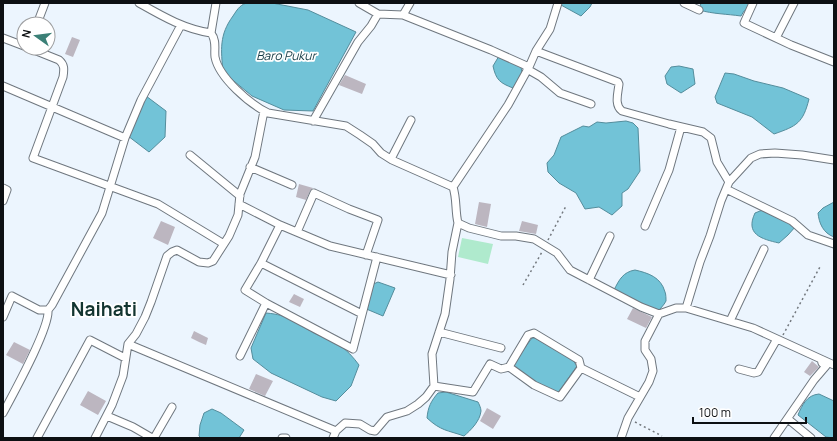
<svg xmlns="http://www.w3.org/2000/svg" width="837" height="441" viewBox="0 0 837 441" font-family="Manrope,sans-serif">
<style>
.green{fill:#afeacd}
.water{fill:#72c3d7;stroke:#548d9c}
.building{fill:#bcb6c0}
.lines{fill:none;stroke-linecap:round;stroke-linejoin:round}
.street-casing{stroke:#6f777f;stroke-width:9}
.path{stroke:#73787e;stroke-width:1.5;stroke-dasharray:2 3;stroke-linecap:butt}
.street{stroke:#fff;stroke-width:7}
.labels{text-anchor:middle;stroke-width:3.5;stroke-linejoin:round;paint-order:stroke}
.water-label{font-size:12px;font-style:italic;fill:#143a44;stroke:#fff}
.town-label{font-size:19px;font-weight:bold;fill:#133530;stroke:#fff}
</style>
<rect width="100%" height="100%" fill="#ecf5fe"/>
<path class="green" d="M462,238L493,244L488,264L458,257Z"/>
<path class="water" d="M246,3H272L308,10L356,32L313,111L284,110L252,96L223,72C221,50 219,35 233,16C237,10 239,6 246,3Z
M561,3H592L590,7L581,16L561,5Z
M701,3H751L747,10L744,11L741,16C727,14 713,14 699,10Z
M499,56L521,67L522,73L513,88C500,83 496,80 493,66Z
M679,66L693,69L695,84L681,93L667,84L665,76L671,67Z
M725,73L734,74L754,81L783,88L809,99C803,123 797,126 774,134L752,117L717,103L715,97Z
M146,96L166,111L165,137L149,152L128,136Z
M626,121L633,123L638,128L640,171L628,189L622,193V206L612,215L599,207L585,209L576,193L559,183L548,172L547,163L554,155L561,137L583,126L589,127L597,122L606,123Z
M834,202V237C823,233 819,223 818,213L823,208Z
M765,209L796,226L788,235L779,243C761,239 745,234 755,213Z
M635,270C648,273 661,277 665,292C666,294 666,299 666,301C664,305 660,309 657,312L614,290C619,280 623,272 635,270Z
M378,282L395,288L383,316L364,308L369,286Z
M266,313C290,315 294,322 314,333C322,337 332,339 339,345C347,350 353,357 359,365L351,386L336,401L322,397L271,373L253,359L251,348Z
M532,338H535L572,359L577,366L557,394L545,389L513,368L518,357Z
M446,392L478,402C479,404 481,408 481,411C480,421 471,430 464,436C447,430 441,431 427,418C428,407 431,401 438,393Z
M819,394L834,401V438L826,437L798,415C802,405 807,395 819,394Z
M212,409L221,413L244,430L239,438H201L199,436L200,425L204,413Z"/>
<path class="building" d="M72,37L80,40L73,57L65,54Z
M345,75L366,84L362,94L339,85Z
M299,184L313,188L310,191L306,200L296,197Z
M479,202L491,204L487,227L475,224Z
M161,221L175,227L168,245L153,238Z
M522,221L538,225L536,234L519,231Z
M294,294L304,299L300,307L289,302Z
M633,308L652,317L646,328L627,319Z
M194,331L208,338L206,345L199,342L191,338Z
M14,342L30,350L23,364L6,355Z
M812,361L819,367L810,376L804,372Z
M256,374L273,381L265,396L249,389Z
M88,391L106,401L98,415L80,405Z
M487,408L501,416L493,429L480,421Z"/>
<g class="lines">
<defs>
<path id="street" d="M139,3C162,16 184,29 211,33C217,41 214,49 215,57C219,78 250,104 268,113L346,126L360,135L373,144L381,153L392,160L453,187C457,199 455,211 458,223L469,228L501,236H516L534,239L557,253L570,270L641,307L659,314
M359,3L378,14L403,15L491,50L529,67L508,105L453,187
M684,3L699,10
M753,3L744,23L791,45L834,62
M403,15L410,3
M37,24L45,3
M211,33L216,3
M3,38L24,46
M776,38L794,3
M29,48L59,60C65,65 64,70 63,77L33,158L158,204L224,244
M536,51L618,82L619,84C618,93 614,105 622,111L669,124L703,132L711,138L717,162L729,182
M529,67L536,51L550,29L558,3
M527,69L541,77L560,93L591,104
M3,86L125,138
M313,121L358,42L371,26L378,14
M190,155L240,196
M391,159L411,120
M250,167L292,185
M3,188L7,190L3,201
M726,189L792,221L808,235L834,244
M239,204L280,225L330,246L451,275
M280,225L261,263L245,290L266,303L353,349L377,257
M645,226L669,170L681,127
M297,232L314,193L349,209L378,220L366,255
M261,263L362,314
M589,280L610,236
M686,308L753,328L834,365
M3,317L12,296L39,310H48
M730,321L764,249
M439,332L501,348
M128,344L336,431
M240,356L266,303
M581,368L560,397L534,385L509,367L528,335L534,333L579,360L581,368L640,397
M739,369L754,373L758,372L777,339
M434,386L473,392L490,364L501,369L509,367
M3,413C13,394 50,328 48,310L52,305L102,213L125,138L141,100L181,25
M107,416L133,427L152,438
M788,419L811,438
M37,438L90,340L125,358
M95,438L112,405L123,376L128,344L136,334L145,317L151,302L167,256L172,252L177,250L199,262L208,263L213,261L229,236L238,215L240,194L255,157L264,111
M154,438L172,407
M282,438H286
M333,438L336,431L345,423L360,424L370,430L375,431L387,417L407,411L418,404L426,397L434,386L432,354L445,314L450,279L452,252L458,223
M621,438L628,418L649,382L653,371L651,359L645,350V341L659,314L676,308H686L700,262L710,236L721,201L726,189L729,182L751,158L760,154L775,153L802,155L834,160
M774,438L814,380L826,366L822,363L821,359"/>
</defs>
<use href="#street" class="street-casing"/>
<path class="path" d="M548,240L566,206
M523,285L542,252
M783,335L821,265
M635,422L662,436"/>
<use href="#street" class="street"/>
</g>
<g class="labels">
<g class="water-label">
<text x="286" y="60">Baro Pukur</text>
</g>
<g class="town-label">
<text x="104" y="316">Naihati</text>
</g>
</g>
<rect width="837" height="441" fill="none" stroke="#0d1013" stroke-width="8"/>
<g transform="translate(36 36) rotate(284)"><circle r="19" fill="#ffffff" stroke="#9e9fa1"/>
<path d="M0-3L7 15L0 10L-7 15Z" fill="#3b8077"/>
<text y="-6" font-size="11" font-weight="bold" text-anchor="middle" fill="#0d1013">N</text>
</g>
<path d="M693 417v6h113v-6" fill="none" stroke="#0d1013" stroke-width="2"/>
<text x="699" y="417" font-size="12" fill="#0d1013" stroke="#ffffff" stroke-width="3" paint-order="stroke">100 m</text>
</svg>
